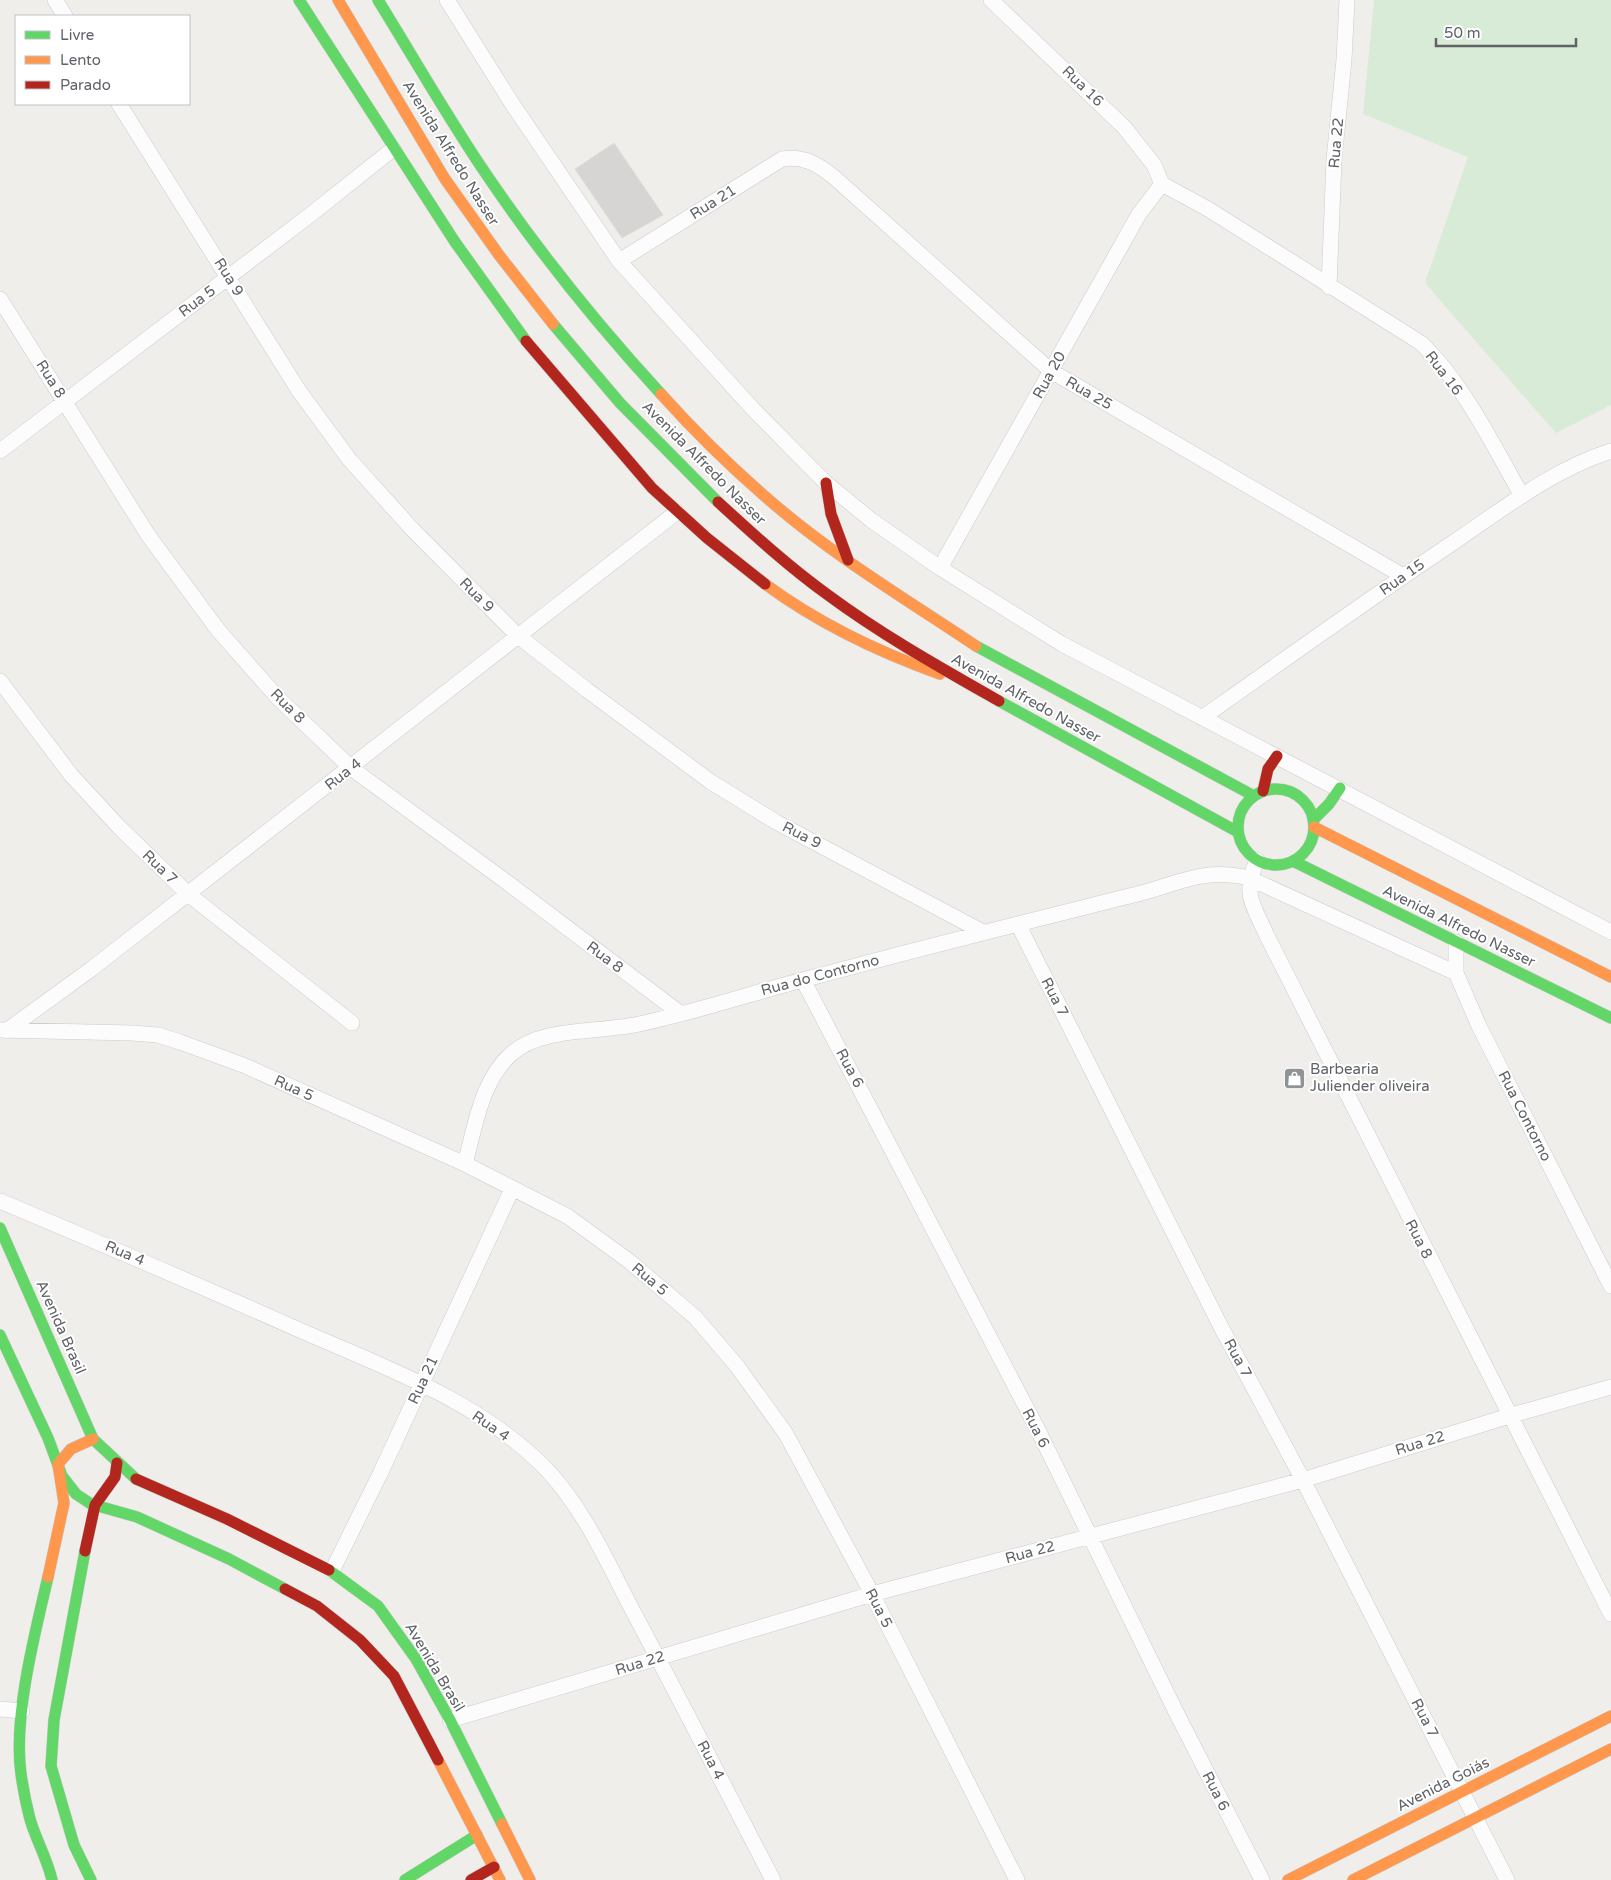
<svg xmlns="http://www.w3.org/2000/svg" width="1611" height="1880" viewBox="0 0 1611 1880" font-family="'Varela Round',sans-serif">
<style>
.green{fill:#d8ebd6}
.building{fill:#d6d5d3;stroke:#deddd9}
.lines{fill:none;stroke-linecap:round;stroke-linejoin:round}
.street-casing{stroke:#cbcccc;stroke-width:16}
.fast-casing{stroke:#cacacb;stroke-width:12}
.slow-casing{stroke:#cacacb;stroke-width:12}
.jam-casing{stroke:#cacacb;stroke-width:12}
.street{stroke:#fdfcfc;stroke-width:15}
.fast{stroke:#63d668;stroke-width:11}
.slow{stroke:#ff974d;stroke-width:11}
.jam{stroke:#b3261e;stroke-width:11}
.labels{text-anchor:middle;stroke-width:4;stroke-linejoin:round;paint-order:stroke}
.street-label{font-size:15px;fill:#5f6368;stroke:#fff}
.poi-label{font-size:15px;fill:#5f6368;stroke:#fff;text-anchor:start}
</style>
<rect width="100%" height="100%" fill="#efeeea"/>
<path class="green" d="M1374,0H1611V405L1556,433L1425,283L1468,157L1363,114Z"/>
<path class="building" d="M614,143L663,215L622,238L575,169Z"/>
<g class="lines">
<defs>
<path id="street" d="M55,0L65,16
M447,0L511,102L619,261L752,408L826,483L871,520L940,568L1062,644L1611,932
M991,0L1124,127L1154,165L1162,184
M119,104L299,391L349,459L412,529L518,636L587,690L711,782L776,822L983,932
M1162,184L1208,209L1421,343C1462,382 1494,446 1522,496
M619,261L782,159C804,155 819,165 835,178L1051,371L1403,576
M1329,287L1334,160L1344,60L1347,0
M0,299L148,535L218,630L278,698L351,768L508,883L681,1014
M0,451L310,215L393,149
M940,568L1139,214L1162,184
M0,681L71,775L119,827L188,894L352,1023
M1202,718C1285,659 1369,599 1454,542C1504,508 1554,469 1611,451
M1257,860C1242,895 1253,904 1267,936L1611,1614
M1018,924L1220,1325L1303,1480L1507,1880
M1456,942V973L1479,1026L1611,1286
M803,980L1038,1430L1178,1716L1262,1880
M0,1030L132,1033L158,1035L180,1042L243,1065L465,1164L567,1216L629,1261L695,1317L737,1366L786,1434L872,1594L1017,1880
M6,1031L90,970L677,512
M465,1164C475,1127 481,1081 511,1054C542,1026 601,1033 639,1024C700,1011 758,991 818,976C928,946 1038,919 1149,891C1188,879 1208,869 1249,878L1456,973
M0,1201C102,1244 203,1287 304,1332C389,1369 483,1403 548,1471C586,1512 609,1566 635,1615C682,1703 727,1792 773,1880
M332,1571L380,1474L512,1189
M0,1709L22,1711
M450,1720L872,1594L1303,1480L1509,1416L1611,1387"/>
<path id="fast" d="M299,0L455,242L526,341
M378,0C412,55 444,111 480,165C534,246 595,322 661,394
M553,324L620,403L718,502
M976,646L1254,796
M999,701L1238,832
M1238 827a38 38 0 1 1 76 0a38 38 0 1 1-76 0Z
M1313,820L1329,804L1340,788
M1293,861L1611,1018
M0,1228L93,1439L136,1479
M0,1335L48,1438L62,1476L76,1494L91,1504L137,1517L229,1559L285,1589
M85,1551L54,1720L51,1766L74,1845L91,1880
M329,1570L378,1606L416,1659L450,1720L502,1824
M48,1577C35,1633 13,1717 21,1774C23,1788 26,1804 30,1819C36,1840 47,1858 52,1880
M405,1880L477,1835"/>
<path id="slow" d="M338,0L445,179L499,255L553,324
M661,394C696,433 735,471 775,505C837,558 909,601 976,646
M765,584C818,623 878,652 940,674
M1314,827L1611,977
M48,1577L64,1503L58,1464L71,1449L93,1439
M438,1760L500,1880
M502,1824L530,1880
M1288,1880L1611,1716
M1353,1880L1611,1749"/>
<path id="jam" d="M526,341L652,488L707,538L765,584
M826,483L831,514L848,560
M718,502C753,534 789,567 828,595C882,635 941,668 999,701
M1263,791L1268,769L1277,756
M136,1479L227,1519L329,1570
M85,1551L95,1505L115,1477L117,1463
M285,1589L317,1606L360,1640L394,1676L438,1760
M471,1880L494,1867"/>
</defs>
<use href="#street" class="street-casing"/>
<use href="#fast" class="fast-casing"/>
<use href="#slow" class="slow-casing"/>
<use href="#jam" class="jam-casing"/>
<use href="#street" class="street"/>
<use href="#fast" class="fast"/>
<use href="#slow" class="slow"/>
<use href="#jam" class="jam"/>
</g>
<defs>
<symbol id="shop-square" viewBox="-11 -11 22 22"><rect x="-9" y="-9" width="18" height="18" rx="4" fill="#919496" stroke="#fff"/><path d="M-5-2.5h2.3a2.7 3.5 0 0 1 5.4 0H5L5.5 6h-11ZM-1.5-2.5h3a1.5 2.3 0 0 0-3 0Z" fill="#fff"/></symbol>
</defs>
<g fill-rule="evenodd">
<use href="#shop-square" x="1282" y="1066" width="25" height="25"/>
</g>
<g class="labels">
<g class="street-label">
<text transform="translate(1083 86) rotate(44)" y="5">Rua 16</text>
<text transform="translate(1336 143) rotate(-85)" y="5">Rua 22</text>
<text transform="translate(451 153) rotate(58)" y="5">Avenida Alfredo Nasser</text>
<text transform="translate(713 202) rotate(-32)" y="5">Rua 21</text>
<text transform="translate(229 277) rotate(58)" y="5">Rua 9</text>
<text transform="translate(197 301) rotate(-37)" y="5">Rua 5</text>
<text transform="translate(1444 373) rotate(53)" y="5">Rua 16</text>
<text transform="translate(1049 375) rotate(-61)" y="5">Rua 20</text>
<text transform="translate(51 379) rotate(58)" y="5">Rua 8</text>
<text transform="translate(1089 393) rotate(30)" y="5">Rua 25</text>
<text transform="translate(704 463) rotate(45)" y="5">Avenida Alfredo Nasser</text>
<text transform="translate(1402 577) rotate(-35)" y="5">Rua 15</text>
<text transform="translate(477 595) rotate(45)" y="5">Rua 9</text>
<text transform="translate(1026 698) rotate(29)" y="5">Avenida Alfredo Nasser</text>
<text transform="translate(288 706) rotate(45)" y="5">Rua 8</text>
<text transform="translate(343 774) rotate(-38)" y="5">Rua 4</text>
<text transform="translate(802 835) rotate(27)" y="5">Rua 9</text>
<text transform="translate(160 867) rotate(44)" y="5">Rua 7</text>
<text transform="translate(1459 926) rotate(26)" y="5">Avenida Alfredo Nasser</text>
<text transform="translate(605 957) rotate(37)" y="5">Rua 8</text>
<text transform="translate(820 975) rotate(-15)" y="5">Rua do Contorno</text>
<text transform="translate(1055 997) rotate(63)" y="5">Rua 7</text>
<text transform="translate(850 1068) rotate(62)" y="5">Rua 6</text>
<text transform="translate(294 1088) rotate(24)" y="5">Rua 5</text>
<text transform="translate(1525 1116) rotate(63)" y="5">Rua Contorno</text>
<text transform="translate(1419 1239) rotate(63)" y="5">Rua 8</text>
<text transform="translate(125 1253) rotate(23)" y="5">Rua 4</text>
<text transform="translate(650 1279) rotate(40)" y="5">Rua 5</text>
<text transform="translate(61 1327) rotate(66)" y="5">Avenida Brasil</text>
<text transform="translate(1238 1358) rotate(62)" y="5">Rua 7</text>
<text transform="translate(423 1380) rotate(-65)" y="5">Rua 21</text>
<text transform="translate(491 1426) rotate(35)" y="5">Rua 4</text>
<text transform="translate(1036 1428) rotate(63)" y="5">Rua 6</text>
<text transform="translate(1420 1443) rotate(-17)" y="5">Rua 22</text>
<text transform="translate(1030 1552) rotate(-15)" y="5">Rua 22</text>
<text transform="translate(879 1608) rotate(63)" y="5">Rua 5</text>
<text transform="translate(640 1663) rotate(-17)" y="5">Rua 22</text>
<text transform="translate(435 1667) rotate(59)" y="5">Avenida Brasil</text>
<text transform="translate(1425 1718) rotate(63)" y="5">Rua 7</text>
<text transform="translate(711 1760) rotate(63)" y="5">Rua 4</text>
<text transform="translate(1443 1784) rotate(-27)" y="5">Avenida Goiás</text>
<text transform="translate(1216 1791) rotate(63)" y="5">Rua 6</text>
</g>
<g class="poi-label">
<text x="1310" y="1074">Barbearia<tspan x="1310" dy="17">Juliender oliveira</tspan></text>
</g>
</g>
<rect x="15" y="15" width="175" height="90" fill="#ffffff" stroke="#bfc1c3"/>
<rect x="25" y="31" width="25" height="8" fill="#63d668" stroke="#bfc1c3"/>
<text x="60" y="40" font-size="15" fill="#5f6368">Livre</text>
<rect x="25" y="56" width="25" height="8" fill="#ff974d" stroke="#bfc1c3"/>
<text x="60" y="65" font-size="15" fill="#5f6368">Lento</text>
<rect x="25" y="81" width="25" height="8" fill="#b3261e" stroke="#bfc1c3"/>
<text x="60" y="90" font-size="15" fill="#5f6368">Parado</text>
<path d="M1436 38v8h140v-8" fill="none" stroke="#5f6368" stroke-width="2.5"/>
<text x="1444" y="38" font-size="15" fill="#5f6368" stroke="#ffffff" stroke-width="4" paint-order="stroke">50 m</text>
</svg>
